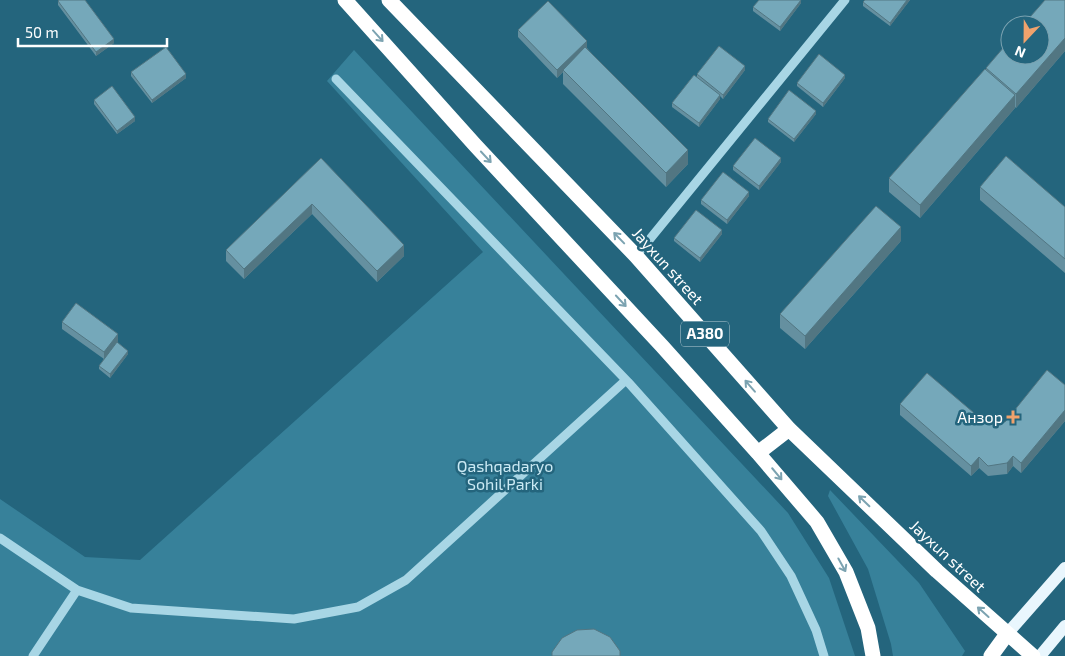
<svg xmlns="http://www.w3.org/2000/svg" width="1065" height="656" viewBox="0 0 1065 656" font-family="'Exo 2',sans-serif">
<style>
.green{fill:#37819a}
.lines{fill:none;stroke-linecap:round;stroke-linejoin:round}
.minor{stroke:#a8d6e5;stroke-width:9}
.major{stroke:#e9f6fd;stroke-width:12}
.highway{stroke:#fff;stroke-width:15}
.wall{fill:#6590a0}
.shaded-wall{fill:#527682}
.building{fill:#75a8ba;stroke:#527682}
.oneway{stroke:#7ca3b1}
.poi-dot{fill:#f0a26c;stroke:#24657d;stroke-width:2}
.labels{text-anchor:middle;stroke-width:5;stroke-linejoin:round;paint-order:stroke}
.shield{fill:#24657d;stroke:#bdd1d8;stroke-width:1}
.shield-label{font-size:15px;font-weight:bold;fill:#fff}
.street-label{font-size:16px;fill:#fff;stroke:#24657d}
.poi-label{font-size:16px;fill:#fff;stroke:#24657d;text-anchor:end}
.park-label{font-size:16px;fill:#cbeaf4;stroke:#24657d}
</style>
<rect width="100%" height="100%" fill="#24657d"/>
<path class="green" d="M354,50L788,513L829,578L855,656H0V499L85,557L140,560L483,252L327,81Z
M830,490L919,583L965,651L962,656H893L891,644L868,569L828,496Z"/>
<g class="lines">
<path class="minor" d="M336,79L628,382L761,531L791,576L816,630L824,656
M636,256L845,0
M0,538L77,590L131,608L294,619L358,607L406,580L626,380
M33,656L77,590"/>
<path class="major" d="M1007,634L1065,568
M1040,656L1065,626"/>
<path class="highway" d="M345,0L475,145L662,346L758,453L817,522L846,572L868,628L873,656
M389,0L636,256L789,429L937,571L1033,656
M758,453L789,429
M991,656L1007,634"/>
</g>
<path class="wall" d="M865,0H910L890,26L863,6V2Z
M1065,0V51L1016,108L1015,107V108L920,218L889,192V178L986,69V68Z
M58,1L114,43L96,56L58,5Z
M801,3L780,31L753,11V7Z
M518,30L587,48L688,164L666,187L563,84V72L557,78L518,37Z
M745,70L723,99L720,96V99L699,127L672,107V103L697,77V74Z
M131,72L186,78L152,103L131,76Z
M845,78L823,107L797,86V83Z
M94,100L135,121L117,134L94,104Z
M816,114L794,142L768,122V119Z
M321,158L404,256L377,282L312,214L244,279L226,261V250Z
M781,162L759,190L733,170V166Z
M980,187L1065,207V273L980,200Z
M749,196L727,224L701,204V200Z
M722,234L700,262L674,241V238Z
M901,241L805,349L780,328V314Z
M62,322L118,341L117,342L128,354L110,378L99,369V366L104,359L62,329Z
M1065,385V421L1021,473L1013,466L1007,474L988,476L979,468L971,476L900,415V404L987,424L1005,422Z"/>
<path class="shaded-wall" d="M801,0V3L780,31V27Z
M907,0H910L890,26V23Z
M1065,38V51L1016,108V94Z
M114,39V43L96,56V52Z
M587,41V48L564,71L563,70V72L557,78V70Z
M745,66V70L723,99V95Z
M186,74V78L152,103V100Z
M845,75V78L823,107V103Z
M720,95V99L699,127V123Z
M1015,95V108L920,218V205Z
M816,111V114L794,142V139Z
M135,117V121L117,134V131Z
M688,150V164L666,187V173Z
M781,158V162L759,190V186Z
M749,192V196L727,224V220Z
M312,204V214L244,279V269Z
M901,227V241L805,349V336Z
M722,230V234L700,262V258Z
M404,245V256L377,282V271Z
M118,334V341L104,360V352Z
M128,351V354L110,378V374Z
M1065,410V421L1021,473V463Z
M1013,456V466L1007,474V463Z
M979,457V468L971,476V466Z"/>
<path class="building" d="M59,0H85L114,39L96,52L58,1Z
M759,0H801L780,27L753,7Z
M865,0H907L890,23L863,2Z
M1045,0H1065V38L1016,94L986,68L1010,40V55H1040V25H1023Z
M548,1L587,41L557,70L518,30Z
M719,46L745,66L723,95L697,74Z
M166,47L186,74L152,100L131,72Z
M585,47L688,150L666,173L563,70Z
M819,54L845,75L823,103L797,83Z
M985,69L1015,95L920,205L889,178Z
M694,75L720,95L699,123L672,103Z
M112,86L135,117L117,131L94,100Z
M789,90L816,111L794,139L768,119Z
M755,138L781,158L759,186L733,166Z
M1006,156L1065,207V259L980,187Z
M321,158L404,245L377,271L312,204L244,269L226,250Z
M723,172L749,192L727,220L701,200Z
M876,206L901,227L805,336L780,314Z
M696,210L722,230L700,258L674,238Z
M76,303L118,334L104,352L62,322Z
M117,342L128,351L110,374L99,366Z
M1047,370L1065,385V410L1021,463L1013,456L1007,463L988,466L979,457L971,466L900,404L927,373L987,424L1005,422Z
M594,629L610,637L620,651V656H552V652L562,638L577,630Z"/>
<defs><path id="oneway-shaft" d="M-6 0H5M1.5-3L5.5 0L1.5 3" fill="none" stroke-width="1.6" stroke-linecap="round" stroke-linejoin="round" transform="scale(1.25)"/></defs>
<g class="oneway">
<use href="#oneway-shaft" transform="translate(378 36) rotate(48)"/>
<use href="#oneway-shaft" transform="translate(486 157) rotate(47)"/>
<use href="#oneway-shaft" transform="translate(619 238) rotate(-134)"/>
<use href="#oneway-shaft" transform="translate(621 301) rotate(47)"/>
<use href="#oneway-shaft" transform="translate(750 386) rotate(-131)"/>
<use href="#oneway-shaft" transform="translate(777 474) rotate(50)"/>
<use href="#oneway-shaft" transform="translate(864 501) rotate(-136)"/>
<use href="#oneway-shaft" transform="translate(842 565) rotate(61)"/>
<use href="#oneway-shaft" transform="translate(983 612) rotate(-138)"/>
</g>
<path class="poi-dot" d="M1010.5 409.5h5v5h5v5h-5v5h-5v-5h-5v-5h5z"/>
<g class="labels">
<rect class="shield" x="681" y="321.5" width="48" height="25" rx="4"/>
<g class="shield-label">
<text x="705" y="339">A380</text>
</g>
<g class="street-label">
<text transform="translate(668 266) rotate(48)" y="6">Jayxun street</text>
<text transform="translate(948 556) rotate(43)" y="6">Jayxun street</text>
</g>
<g class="poi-label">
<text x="1003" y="423">Анзор</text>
</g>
<g class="park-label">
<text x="505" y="472">Qashqadaryo<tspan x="505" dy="18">Sohil Parki</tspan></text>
</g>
</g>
<g transform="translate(1025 40) rotate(202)"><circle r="24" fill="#24657d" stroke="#7ca3b1"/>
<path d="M0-4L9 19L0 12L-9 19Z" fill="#f0a26c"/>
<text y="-8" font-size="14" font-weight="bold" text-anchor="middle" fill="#ffffff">N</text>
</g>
<path d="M18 38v8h149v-8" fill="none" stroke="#ffffff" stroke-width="2.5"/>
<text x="25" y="38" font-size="15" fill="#ffffff" stroke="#24657d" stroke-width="4" paint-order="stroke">50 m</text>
</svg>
